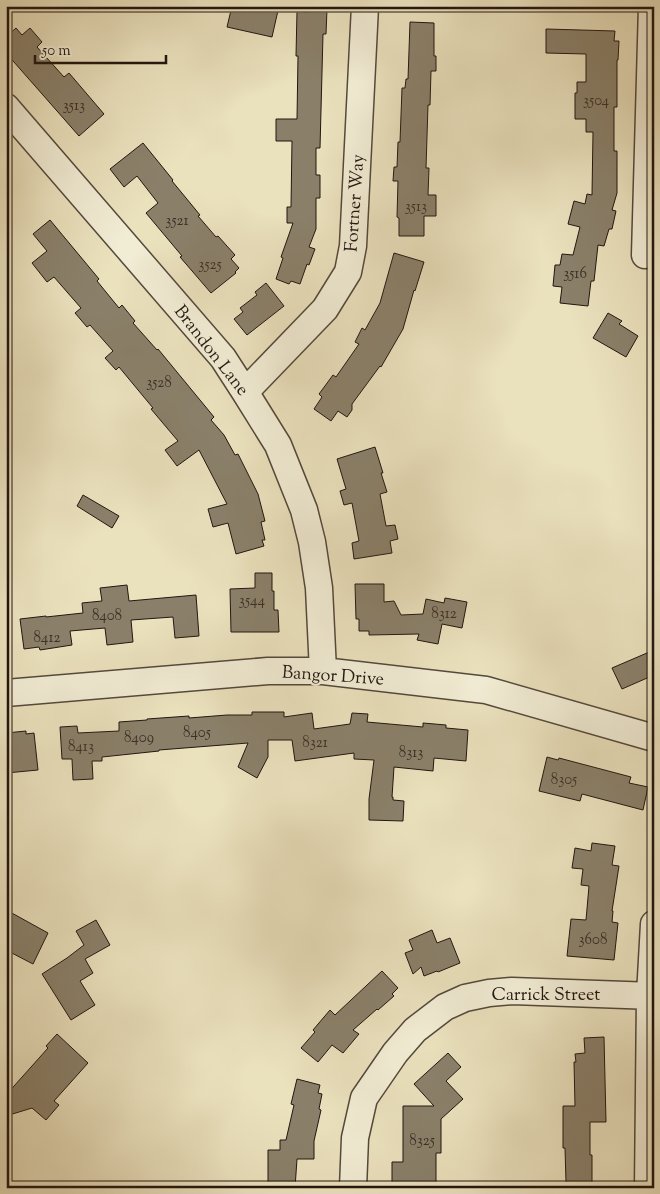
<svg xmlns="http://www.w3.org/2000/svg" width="660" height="1194" viewBox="0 0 660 1194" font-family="'Sorts Mill Goudy',serif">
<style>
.building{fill:#8a806a;stroke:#221611}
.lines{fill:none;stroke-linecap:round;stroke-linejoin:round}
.minor-casing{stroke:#54493c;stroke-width:29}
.minor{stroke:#f1ecd4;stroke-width:26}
.labels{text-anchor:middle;stroke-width:4.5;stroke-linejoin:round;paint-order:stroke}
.number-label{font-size:15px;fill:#3c3027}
.street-label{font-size:18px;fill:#221611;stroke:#f1ecd4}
</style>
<rect width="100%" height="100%" fill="#eae1bd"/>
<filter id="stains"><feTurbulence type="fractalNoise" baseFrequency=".004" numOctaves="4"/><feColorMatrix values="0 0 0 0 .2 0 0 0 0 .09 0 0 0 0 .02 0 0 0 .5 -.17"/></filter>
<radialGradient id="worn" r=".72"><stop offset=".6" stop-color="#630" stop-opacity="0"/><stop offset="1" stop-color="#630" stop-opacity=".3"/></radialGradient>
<path class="building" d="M232,6H279L272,37L227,27Z
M308,8L327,9L326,34H323L320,148H316V175H320V198H316V229L309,247L315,249L309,265L307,264L300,284L291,281L289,284L276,279L283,258L281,257L293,223H287V207H291L292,141H276V119H297L298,56H296L297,11L308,12Z
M410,22L434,23V56H436V71H431L430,105H428L426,168H429L428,195H436V216H424V236H399V218L397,217L398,181H393L394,167H397L398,142H400L402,88H405L406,79H408Z
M16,28L22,35L30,28L42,42L37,47L64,77L69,73L104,114L79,136L6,53V37Z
M546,29L615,31L614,41H619L618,60H617V107H614V151H617V193L612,210L616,211L612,229H609L604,246L598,245L594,281H591L588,306L560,303L562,287L553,286L555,265H560L562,254L573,255L580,227L568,224L574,201L585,204L587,194L592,195L593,132H586V119H575V93H577V82H586V54L546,53Z
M143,143L173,180L172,181L200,215L198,216L216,237L218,236L235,255L231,259L239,268L235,272L236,273L211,293L180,257L182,256L146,213L158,203L137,176L124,187L110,169Z
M50,220L99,279L97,281L119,308L122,305L135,321L133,323L157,350L158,349L214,417L211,420L224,435L235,455L238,454L258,494L265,521L261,522L265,540H262L264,546L236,554L228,523L213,527L208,509L227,504L199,450L177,466L165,450L178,441L151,409L153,408L119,367L116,370L105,358L113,351L90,325L87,327L75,313L81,308L54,277L47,282L32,263L47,251L33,234Z
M394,253L424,262L415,291L414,290L403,329L381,367L380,366L352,404V410L347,417L338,411L331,421L314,409L322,397L319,394L333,375L336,377L359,344L355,342L362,328L365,330L380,303Z
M266,283L284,306L247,335L234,319L243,312L240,308L257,295L255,292Z
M608,313L622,321L619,324L638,336L626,357L593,338Z
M375,447L383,473H381L387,492L380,494L386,526L395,525L398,539L390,541L392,553L354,559L352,543L359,541L352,503L344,505L340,491L346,489L337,459Z
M83,495L119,516L112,528L77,506Z
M255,573H272V591H274V610H278L279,632H231L230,589L255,588Z
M355,584H384V602L394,601L401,615L423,614L426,599L444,603L445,598L467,602L462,628L442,624L438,644L417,640L419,634L369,635V631H359V619H356Z
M127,585L129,601L196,595L199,636L175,638L173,617L131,620L133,642L107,645L105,628L70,631L72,645L40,650L39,647L24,649L20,619L46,616V617L83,613L82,603L102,601L100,588Z
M654,650V675L622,689L612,668Z
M252,712H284V717L312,713L314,729L350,724L352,713L368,714L367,722L423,727V723L446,725V728L468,730L466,761L434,758L433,771L394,767L392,797H393V800L404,801L403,821L369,820V799L374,760L354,759V753L295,761L292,740H268V757L257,778L238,767L248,743L159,750V751L102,757V761H92L93,779L73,780L72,759H62L60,727L77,726L78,733L119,731V722L147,720V719L189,716V718L227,715H252Z
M26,731V734L34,733L38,770L6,773V733Z
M547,757L558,760L559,758L631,777L629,783L648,787L643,810L582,794L580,801L539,791Z
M592,843L615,846L612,865L619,866L612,911H613L612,922L618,923L614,960L567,956L571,919L586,920L589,886L581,885L583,869L572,868L575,848L591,851Z
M10,912L48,933L33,964L6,950V920Z
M96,920L110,945L85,959L93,973L80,981L95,1005L71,1020L42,974L67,958L84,945L76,931Z
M432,930L437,943L450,938L460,963L438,972L437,971L424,976L421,967L413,974L405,953L413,950L409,940Z
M382,971L398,988L392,994L394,996L378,1010L377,1009L353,1030L359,1034L343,1053L332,1045L318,1062L301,1048L315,1032L313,1030L330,1010L335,1015Z
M57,1034L88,1063L54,1101L59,1105L46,1120L32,1108L6,1116V1095L48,1048L46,1046Z
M604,1037L606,1122H590V1155H592V1188H567V1182H566L565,1148H563V1106H575L574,1062H576L575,1054L585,1053L584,1038Z
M448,1053L461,1067L446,1081L463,1099L441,1119V1153H436V1188H392V1162H403V1106H434L414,1084Z
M297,1079L320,1085L318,1093L322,1094L319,1109L321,1110L314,1141V1159H297L295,1188H268V1150H280V1140H286L294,1105L291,1104Z"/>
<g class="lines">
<defs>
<path id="minor" d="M6,107L223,358L245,392L278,445L304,510L312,542L319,588L323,671
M645,255L652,6
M245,392L325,309L348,272L353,246L365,6
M6,693L268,671H323L486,690L654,738
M353,1188L355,1138L364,1098L395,1053L415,1030L445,1007L465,998L489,993L512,991L654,996
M648,1188L650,995L654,924"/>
</defs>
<use href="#minor" class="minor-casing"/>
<use href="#minor" class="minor"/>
</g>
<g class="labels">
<g class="number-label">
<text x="596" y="105">3504</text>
<text x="74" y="110">3513</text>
<text x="416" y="211">3513</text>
<text x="177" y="225">3521</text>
<text x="210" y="269">3525</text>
<text x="575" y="278">3516</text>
<text x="159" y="387">3528</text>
<text x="252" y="605">3544</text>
<text x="444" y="618">8312</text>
<text x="107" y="620">8408</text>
<text x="47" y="642">8412</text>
<text x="197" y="737">8405</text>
<text x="139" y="742">8409</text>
<text x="315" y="747">8321</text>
<text x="81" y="751">8413</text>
<text x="411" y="757">8313</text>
<text x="564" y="784">8305</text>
<text x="593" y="944">3608</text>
<text x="422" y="1145">8325</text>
</g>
<g class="street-label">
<text transform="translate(354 203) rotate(-86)" y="6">Fortner Way</text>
<text transform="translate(212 350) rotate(52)" y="6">Brandon Lane</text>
<text transform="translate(333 675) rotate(4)" y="6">Bangor Drive</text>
<text x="546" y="1000">Carrick Street</text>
</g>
</g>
<rect width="660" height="1194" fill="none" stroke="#eae1bd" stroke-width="25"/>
<rect x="8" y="8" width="645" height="1179" fill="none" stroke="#221611" stroke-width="2.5"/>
<rect x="12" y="12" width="635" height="1169" fill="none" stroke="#221611"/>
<path d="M35 55v8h131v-8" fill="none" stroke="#221611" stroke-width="2.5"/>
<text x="42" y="55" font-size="15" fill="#221611" stroke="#f1ecd4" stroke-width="4" paint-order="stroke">50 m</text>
<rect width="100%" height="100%" filter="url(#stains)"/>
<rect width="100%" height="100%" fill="url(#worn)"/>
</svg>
